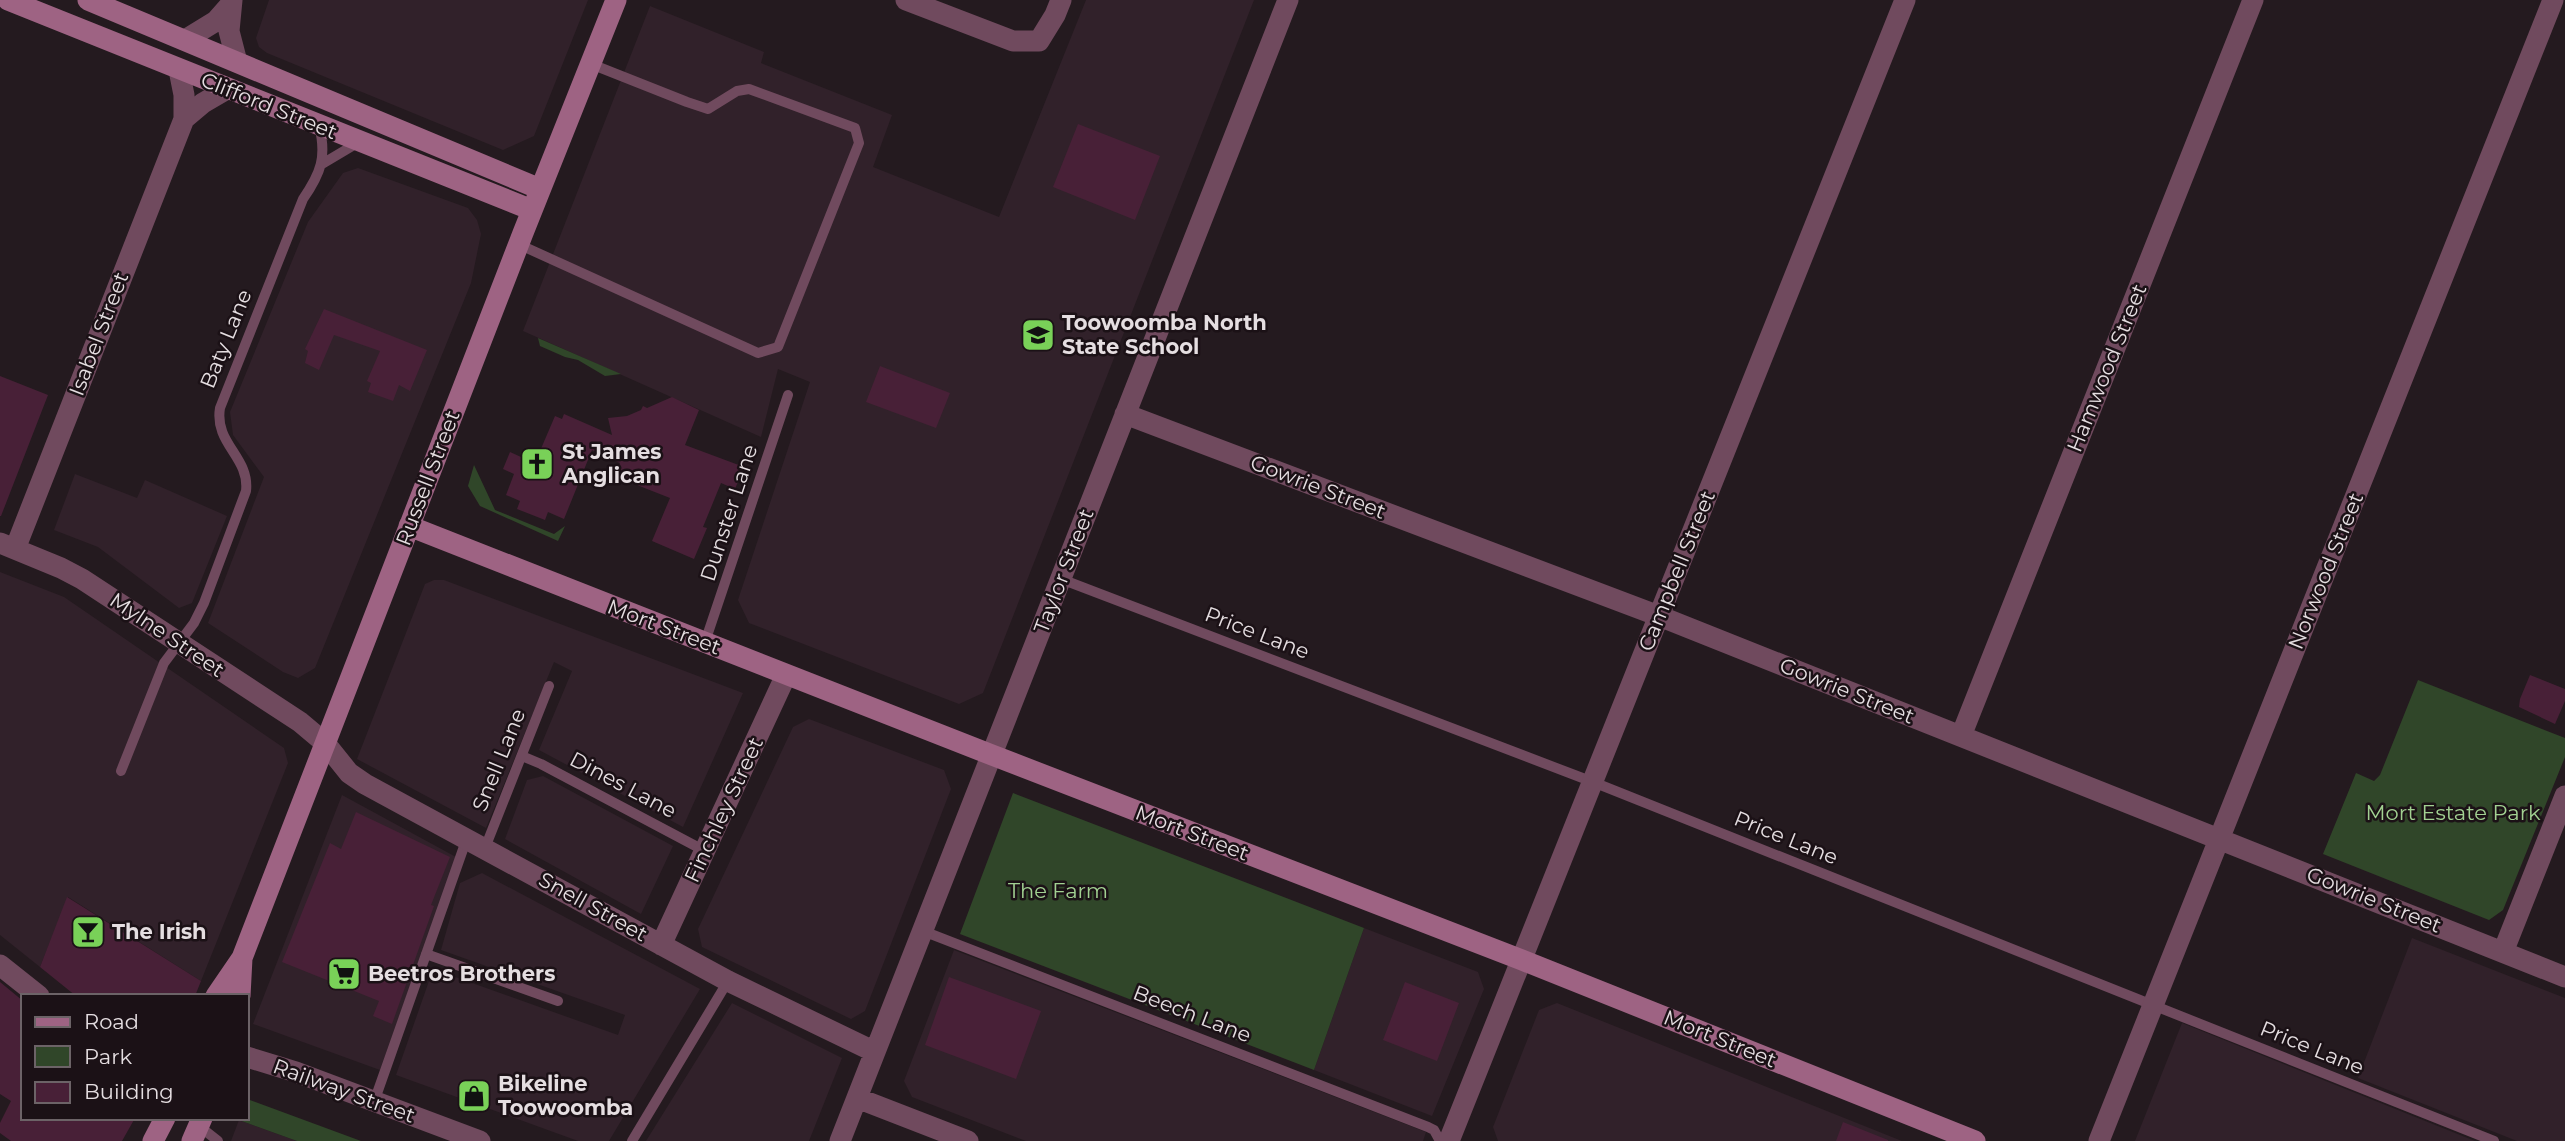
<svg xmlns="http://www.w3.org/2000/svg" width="2565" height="1141" viewBox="0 0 2565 1141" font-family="Montserrat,sans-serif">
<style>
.built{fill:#31212a}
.green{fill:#304629}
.building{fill:#482037}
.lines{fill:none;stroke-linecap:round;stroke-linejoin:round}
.lane{stroke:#704a5e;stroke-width:10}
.street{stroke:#704a5e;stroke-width:21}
.secondary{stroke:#9e6383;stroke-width:21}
.labels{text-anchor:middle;stroke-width:5;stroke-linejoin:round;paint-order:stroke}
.street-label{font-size:21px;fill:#e5dee1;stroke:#1b1116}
.poi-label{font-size:21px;font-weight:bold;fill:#e5dee1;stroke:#1b1116;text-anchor:start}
.park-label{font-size:21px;fill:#a2d192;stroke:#1b1116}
</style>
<rect width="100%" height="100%" fill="#241a1f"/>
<path class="built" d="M269,0H588L534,136L503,150L267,53L259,47L256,38Z
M1086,0H1254L983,693L959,704L749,623L738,600L810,382L778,369L761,437L523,331L650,6L764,52L761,63L892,115L873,167L999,217Z
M358,168L468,208L477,220L481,234L471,283L315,668L298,678L283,672L208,623L264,477L233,435L230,412L308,222L343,173Z
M75,474L137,498L145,480L227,516L192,603L179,608L98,547L54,530Z
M0,572L64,597L284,748L288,763L201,981L68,897L40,967L0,935Z
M434,580H444L743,693L683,827L539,750L572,671L554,662L486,828L357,759L425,584Z
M809,719L944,770L951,789L865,1011L851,1019L702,947L698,929L793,727Z
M543,776L673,846L641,914L505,839L527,780Z
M342,795L456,857L380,1070L253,1024Z
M482,873L700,989L609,1141H578L396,1075L429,981L444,973L618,1035L625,1015L441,950L460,883Z
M1364,928L1478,972L1484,989L1432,1116L1314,1070Z
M2412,938L2565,998V1141H2517L2358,1078Z
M954,950L1426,1132L1423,1141H1026L912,1097L904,1081Z
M732,1003L842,1058L809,1141H646Z
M1557,1003L1902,1141H1498L1493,1127L1539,1010Z
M2182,1023L2475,1141H2135Z
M239,1120L297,1141H231Z"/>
<path class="green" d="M538,338L621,374L605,376L578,360L565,357L540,346Z
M474,465L495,510L554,534L565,526L558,541L480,506L468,486Z
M2418,680L2565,738V757L2503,910L2489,920L2323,854L2356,773L2374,781L2380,775Z
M1013,793L1364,928L1314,1070L960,934Z
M247,1099L361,1141H297L239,1120L247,1118Z"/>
<path class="building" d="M1078,124L1160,156L1135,220L1053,187Z
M324,309L427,350L410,391L399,385L393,401L368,392L371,383L367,381L380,351L334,335L319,370L305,363L308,351L305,349Z
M880,366L950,393L936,428L866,402Z
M0,376L48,395L1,516H0Z
M672,397L699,410L685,445L744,467L735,489L721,483L703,527L707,528L694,559L652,541L670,498L614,476L620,463L592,450L564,519L548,512L545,520L517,509L520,501L506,495L514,474L503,469L510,452L521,457L523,453L537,458L555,416L562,419L564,414L612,435L608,418L627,416L641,410L643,406L647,408Z
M2530,675L2565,689V701L2555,724L2519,707L2520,699Z
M356,812L450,857L431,905L434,906L392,1024L373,1016L379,1001L282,962L330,843L341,849Z
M67,897L201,981L195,996H76L40,967Z
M949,977L1041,1011L1016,1079L925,1045Z
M0,982L23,1001V1118H135L122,1141H11L0,1133V1123L11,1101L0,1094Z
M1405,982L1459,1003L1437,1061L1383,1040Z
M1843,1122L1888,1140V1141H1836Z"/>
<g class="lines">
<path class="lane" d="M322,164L359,142
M518,244L758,353L778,347L859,143L855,128L749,89L737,91L708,109L687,102L591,64
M1061,579L1593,782L2494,1141
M705,642L788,395
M522,756L541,764L705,851
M121,771L164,663L194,623L204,603L246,491C250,457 214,444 220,408L303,199C321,173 327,157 319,125
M485,848L549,686
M923,931L1428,1127L1434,1130L1440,1141
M426,954L558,1001
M374,1102L467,838
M199,1126L218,1141
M632,1141L728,981"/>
<path class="street" d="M232,0L229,31L237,62
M906,0L1013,41H1039L1055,15L1061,0
M185,40L216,21L230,5
M184,119L203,103L227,89
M1125,414L1659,616L2565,977
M0,543L61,568L82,579L300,722L325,743L349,773L365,784L728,981L875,1052
M15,549L184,119V95L179,70
M1961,736L2253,0
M661,945L786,675
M2503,952L2565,796
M0,965L39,996
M247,1057L296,1072L480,1141
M857,1098L968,1141
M840,1141L1288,0
M1449,1141L1905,0
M2099,1141L2553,0"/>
<path class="secondary" d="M8,0L532,210
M88,0L540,189
M409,526L992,755L1522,960L1975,1141
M216,996L242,958L523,233L616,0
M240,996L242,958
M153,1141L165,1118
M192,1141L202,1118"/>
</g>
<defs>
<symbol id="school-square" viewBox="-11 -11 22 22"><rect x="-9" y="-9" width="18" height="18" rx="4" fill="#79d158" stroke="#1b1116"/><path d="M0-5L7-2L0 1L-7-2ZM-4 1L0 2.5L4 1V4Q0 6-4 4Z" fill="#111"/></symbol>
<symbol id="church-square" viewBox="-11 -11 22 22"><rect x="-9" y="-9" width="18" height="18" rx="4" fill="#79d158" stroke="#1b1116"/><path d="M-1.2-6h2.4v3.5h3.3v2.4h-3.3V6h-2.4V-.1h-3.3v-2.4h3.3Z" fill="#111"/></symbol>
<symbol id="bar-square" viewBox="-11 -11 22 22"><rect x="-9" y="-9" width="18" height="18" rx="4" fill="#79d158" stroke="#1b1116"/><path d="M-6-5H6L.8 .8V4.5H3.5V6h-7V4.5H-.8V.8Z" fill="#111"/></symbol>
<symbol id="supermarket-square" viewBox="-11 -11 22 22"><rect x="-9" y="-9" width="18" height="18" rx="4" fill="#79d158" stroke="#1b1116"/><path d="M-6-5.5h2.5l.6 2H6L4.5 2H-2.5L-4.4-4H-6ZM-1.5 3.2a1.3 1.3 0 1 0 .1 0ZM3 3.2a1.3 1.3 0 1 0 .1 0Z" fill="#111"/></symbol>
<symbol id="shop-square" viewBox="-11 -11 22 22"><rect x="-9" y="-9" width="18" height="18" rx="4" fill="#79d158" stroke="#1b1116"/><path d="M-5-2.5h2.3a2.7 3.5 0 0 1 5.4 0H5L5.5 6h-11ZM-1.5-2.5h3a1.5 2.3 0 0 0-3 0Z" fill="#111"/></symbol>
</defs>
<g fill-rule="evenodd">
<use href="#school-square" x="1019" y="316" width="38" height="38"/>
<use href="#church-square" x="518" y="445" width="38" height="38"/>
<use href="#bar-square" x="69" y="913" width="38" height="38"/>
<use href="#supermarket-square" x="325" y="955" width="38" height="38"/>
<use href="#shop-square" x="455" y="1077" width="38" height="38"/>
</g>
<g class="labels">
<g class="street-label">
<text transform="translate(269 106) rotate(22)" y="7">Clifford Street</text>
<text transform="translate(99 334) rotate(-69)" y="7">Isabel Street</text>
<text transform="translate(226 339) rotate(-68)" y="7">Baty Lane</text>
<text transform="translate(2107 368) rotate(-68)" y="7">Hamwood Street</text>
<text transform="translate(428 478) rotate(-69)" y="7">Russell Street</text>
<text transform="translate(1318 487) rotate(21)" y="7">Gowrie Street</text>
<text transform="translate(729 513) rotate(-72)" y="7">Dunster Lane</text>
<text transform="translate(1064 571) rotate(-69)" y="7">Taylor Street</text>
<text transform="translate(1677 571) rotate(-68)" y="7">Campbell Street</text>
<text transform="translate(2326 571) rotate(-68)" y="7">Norwood Street</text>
<text transform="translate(664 627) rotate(21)" y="7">Mort Street</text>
<text transform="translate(1257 633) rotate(21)" y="7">Price Lane</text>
<text transform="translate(167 635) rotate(34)" y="7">Mylne Street</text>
<text transform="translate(1847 691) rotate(22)" y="7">Gowrie Street</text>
<text transform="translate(499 760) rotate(-68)" y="7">Snell Lane</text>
<text transform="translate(623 785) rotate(28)" y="7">Dines Lane</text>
<text transform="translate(724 810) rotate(-65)" y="7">Finchley Street</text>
<text transform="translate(1192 833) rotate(21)" y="7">Mort Street</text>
<text transform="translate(1786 838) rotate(22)" y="7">Price Lane</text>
<text transform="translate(2374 900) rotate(22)" y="7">Gowrie Street</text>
<text transform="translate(593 907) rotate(29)" y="7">Snell Street</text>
<text transform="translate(1192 1014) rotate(21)" y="7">Beech Lane</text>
<text transform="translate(1720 1039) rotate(22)" y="7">Mort Street</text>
<text transform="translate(2312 1048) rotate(22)" y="7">Price Lane</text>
<text transform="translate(344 1091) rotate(20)" y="7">Railway Street</text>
</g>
<g class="poi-label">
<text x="1062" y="330">Toowoomba North<tspan x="1062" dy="24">State School</tspan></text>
<text x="562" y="459">St James<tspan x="562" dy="24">Anglican</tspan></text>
<text x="112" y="939">The Irish</text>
<text x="368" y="981">Beetros Brothers</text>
<text x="498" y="1091">Bikeline<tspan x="498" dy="24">Toowoomba</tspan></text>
</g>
<g class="park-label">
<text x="2453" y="820">Mort Estate Park</text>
<text x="1058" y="898">The Farm</text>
</g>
</g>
<rect x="21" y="994" width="228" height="126" fill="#1b1116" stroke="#6c6367" stroke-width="2"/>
<rect x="35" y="1017" width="35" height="10" fill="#9e6383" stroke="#6c6367" stroke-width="2"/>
<text x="84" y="1029" font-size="21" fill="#e5dee1">Road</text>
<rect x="35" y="1046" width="35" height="21" fill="#304629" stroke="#6c6367" stroke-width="2"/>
<text x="84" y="1064" font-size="21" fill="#e5dee1">Park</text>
<rect x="35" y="1082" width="35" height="21" fill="#482037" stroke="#6c6367" stroke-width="2"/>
<text x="84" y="1099" font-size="21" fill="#e5dee1">Building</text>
</svg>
